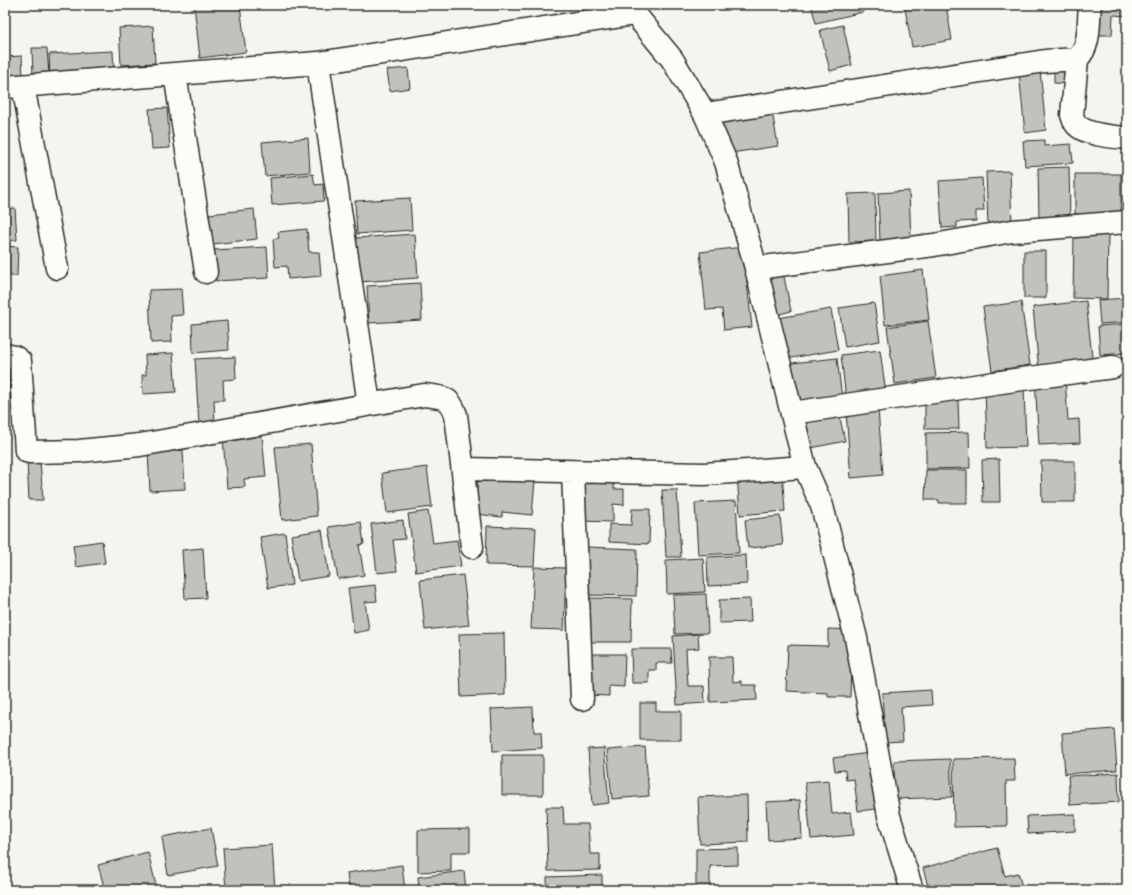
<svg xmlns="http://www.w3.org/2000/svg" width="1132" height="895" viewBox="0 0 1132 895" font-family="Caveat,sans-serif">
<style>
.building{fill:#c2c1be;stroke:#2b2b2b}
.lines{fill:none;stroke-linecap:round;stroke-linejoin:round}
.minor-casing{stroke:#2b2b2b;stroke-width:25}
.tertiary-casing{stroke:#2b2b2b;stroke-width:25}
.minor{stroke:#fdfcf7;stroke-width:22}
.tertiary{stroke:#fdfcf7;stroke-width:22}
</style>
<rect width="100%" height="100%" fill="#f5f4ef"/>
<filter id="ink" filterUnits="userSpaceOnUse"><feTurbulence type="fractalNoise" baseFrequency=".025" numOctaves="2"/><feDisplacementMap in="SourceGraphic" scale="8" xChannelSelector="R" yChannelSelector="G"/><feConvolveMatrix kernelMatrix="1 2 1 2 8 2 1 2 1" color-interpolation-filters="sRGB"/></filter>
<g filter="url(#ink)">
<path class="building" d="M194,5H240L246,52L200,58Z
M811,5H862L863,12L816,23Z
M930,5H946L952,40L912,47L905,9Z
M1098,5H1127V16L1113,15L1112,35H1096Z
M843,25L852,65L830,71L820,30Z
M153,26L155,63L121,65L119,28Z
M32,48H47L49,75L33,76Z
M113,51L114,73L50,77L49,54Z
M22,56L23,78L5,79V57Z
M1054,66H1069L1068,84L1054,83Z
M408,68L410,88L390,91L387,70Z
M1040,70L1046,130L1025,133L1019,72Z
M167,108L170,148L152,149L149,109Z
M772,111L778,146L724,154L718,120Z
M308,138L310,172L265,176L262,142Z
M1044,140V146L1071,144L1073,163L1025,166L1023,141Z
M1069,167L1070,219H1039L1038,168Z
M1010,171L1012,225L988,226L986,172Z
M313,174L315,185L323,184L324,201L272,205L270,178Z
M1075,174H1121V214H1075Z
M982,178L984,211H976V221L957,222V227L942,228L939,181Z
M1127,186V209H1124Z
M909,191L911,240L880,242L878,193Z
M875,193L876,241L849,242L848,194Z
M410,198L412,230L357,234L355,201Z
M15,208L17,240L5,241V209Z
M254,209L257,239L212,244L209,214Z
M307,229L309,252H319L321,276L288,279L287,266L275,267L273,239L279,238L278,232Z
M415,234L418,278L359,282L356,238Z
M1074,234H1108L1107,299L1073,298Z
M5,246L18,247L17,276H5Z
M267,247L269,278L216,281L214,250Z
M743,247L752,327L724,330L722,309L706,310L700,252Z
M1024,251H1046V298H1024Z
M923,270L929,320L885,325L880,276Z
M783,272L791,311L776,315L768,275Z
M420,283L422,320L369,323L367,286Z
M181,289L183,315L171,316L172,342L151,343L149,290Z
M1127,298V322L1100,324L1098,300Z
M1086,301L1093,366L1039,371L1033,307Z
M1021,302L1030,365L992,371L983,307Z
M874,303L880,341L845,347L839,308Z
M831,309L838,350L785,359L778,318Z
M227,321L229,350L193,353L192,324Z
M928,321L936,378L895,384L887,327Z
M1127,324V353L1100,355L1098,326Z
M880,350L886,394L846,399L841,355Z
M173,353L176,392L143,394L142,375H146L145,355Z
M235,357L236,379L223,380L224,400H214L215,425L199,426L195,359Z
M837,358L842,398L796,403L792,363Z
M1065,378L1068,420L1079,419L1080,443L1039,445L1035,380Z
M1024,387L1026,447L987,448L985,388Z
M925,400H958L959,429H925Z
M838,409L845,441L811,448L804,416Z
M878,409L883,475L851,478L846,412Z
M969,432L970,468L926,469V433Z
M262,435L266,477L244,479L245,487L227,488L223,438Z
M311,444L317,516L282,520L275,447Z
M183,450L185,489L150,491L148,451Z
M999,459L1000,502H983L982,460Z
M27,461H40L43,500H29Z
M1041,461H1075V502H1042Z
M427,467L432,507L387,513L382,473Z
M926,470H967V503H939V500H925Z
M782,472L785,511L740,515L737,475Z
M478,476L535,480L532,515L502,512V517L475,514Z
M582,481H614V489H624V505L613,504V522L581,521Z
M662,490H677L681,557H666Z
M736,501L739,553L698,555L695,503Z
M632,509H650L649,544L609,542V524L631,525Z
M428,511L433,543L457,540L461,566L416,572L408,514Z
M780,516L783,545L748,548L745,520Z
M403,520L405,539L393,540L397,571L377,573L371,524Z
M361,522L364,544L359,545L364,575L338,579L329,527Z
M487,526L536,528L534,566L486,565Z
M322,530L329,576L298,581L291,535Z
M285,533L292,585L268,588L260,537Z
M102,541L105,563L76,567L73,545Z
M587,547L637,549L636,596L586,595Z
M203,548L206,598L185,599L182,550Z
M746,555L747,584L708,586L707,557Z
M703,558L705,592L667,594L666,560Z
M534,567L566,568L564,630L531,629Z
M463,575L469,625L425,630L420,580Z
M375,585L377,601L365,602L369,630L354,633L348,588Z
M706,594L708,633L675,634L673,595Z
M590,598L632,599L631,642H589Z
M750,599L751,622L719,623V600Z
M828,629L852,630L850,697H828V693L786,691L788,645L828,646Z
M504,633L505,695L461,697L459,634Z
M698,634L699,648L686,649L688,686H704L705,703L677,705L673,636Z
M631,649H671L672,663H656V670H649V683H632Z
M587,654H625L624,687L609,686V696L586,695Z
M709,657H732L733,682L742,681V685H756L757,700L710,702Z
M931,690L932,705L901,707L903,741L885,742L882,693Z
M640,703H656V711H681V740H640Z
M533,707L534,732H541L542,748L493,751L491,709Z
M1114,729L1117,770L1065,774L1062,733Z
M645,747L649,796L612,799L607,750Z
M604,748L609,803L592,805L588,749Z
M869,753L876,809L858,811L854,779L846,780L845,770L835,771L833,758Z
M502,755H543V795H502Z
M1014,758L1015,781H1006L1007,826L954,827L953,759Z
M950,759L952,797L895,799L894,761Z
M1118,773L1119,802L1070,805L1068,776Z
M829,780L832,814L851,812L854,835L811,839L805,782Z
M747,795L748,842L700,844L698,797Z
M800,800L802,838L768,840L766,802Z
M546,807H563L564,824H588L590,854H600V870L548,871Z
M1075,814V831L1028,834L1027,816Z
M211,828L218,866L168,875L162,837Z
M470,829V852H451V871L418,872V830Z
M272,845L275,890H226L223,848Z
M738,848V865L710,866V890H696V849Z
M997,848L1005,876L1018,873L1023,890H929L923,868Z
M148,852L157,890H105L98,865Z
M402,865L405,890H349L347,873Z
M464,871L466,890H419L418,877Z
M602,875V890H547V877Z
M748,888H764V890H748Z"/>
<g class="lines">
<defs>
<path id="minor" d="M1077,59C1091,46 1088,23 1090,5
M318,63L369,404
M175,74L206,272
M23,86L57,268
M5,87L318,63L635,14
M705,114L1045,61L1077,59L1072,115C1073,118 1074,122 1076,124C1085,135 1114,137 1127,138
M756,268L934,245L1012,231L1127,222
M5,355L15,357L20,361L26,451L30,452L79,451L140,445L424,395C442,397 450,396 456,415L472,547
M792,413L1015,380L1113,367
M463,469L704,474L805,467
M573,472L582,699"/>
<path id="tertiary" d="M632,5L635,14L672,59L705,114L726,162L756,268L805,467L822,506L856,638L889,816L912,890"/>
</defs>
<use href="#minor" class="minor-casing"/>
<use href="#tertiary" class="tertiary-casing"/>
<use href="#minor" class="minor"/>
<use href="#tertiary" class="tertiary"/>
</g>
</g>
<rect width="1132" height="895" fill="none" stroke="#fdfcf7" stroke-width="20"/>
<rect x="10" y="10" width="1112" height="875" fill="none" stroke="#2b2b2b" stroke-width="1.5" filter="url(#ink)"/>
</svg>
